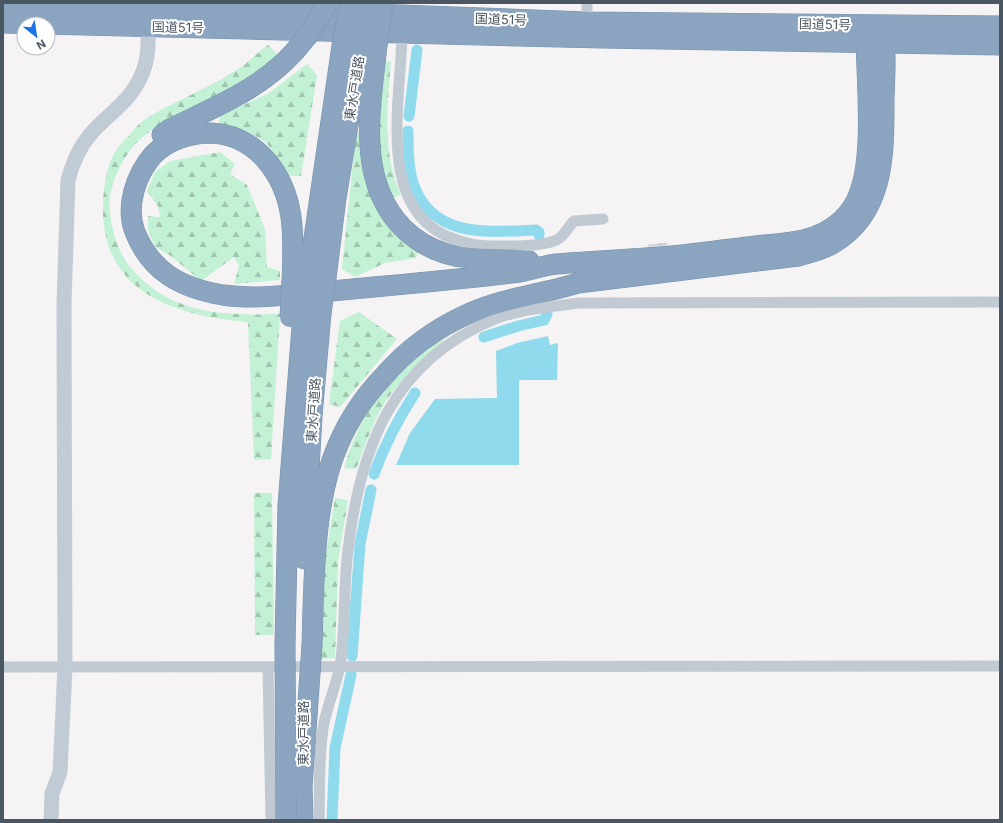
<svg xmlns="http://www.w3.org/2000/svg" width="1003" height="823" viewBox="0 0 1003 823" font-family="Inter,'Noto Sans JP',sans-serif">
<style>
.forest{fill:url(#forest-firs)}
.water{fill:#90daee}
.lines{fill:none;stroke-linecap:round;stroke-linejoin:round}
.canal{stroke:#90daee;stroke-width:11}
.building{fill:url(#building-cross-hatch);stroke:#d7d9de}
.highway-casing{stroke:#7690ad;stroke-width:21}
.street{stroke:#c1cad2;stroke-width:11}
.secondary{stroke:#c1cbd6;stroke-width:15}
.highway{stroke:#8ba5c1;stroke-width:20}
.highway-bridge-casing{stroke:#7690ad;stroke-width:21;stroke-linecap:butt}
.highway-bridge{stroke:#8ba5c1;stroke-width:20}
.labels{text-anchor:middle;stroke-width:4;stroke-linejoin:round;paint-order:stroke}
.street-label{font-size:13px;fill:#4a5661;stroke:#fff}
</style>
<defs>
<pattern id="forest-firs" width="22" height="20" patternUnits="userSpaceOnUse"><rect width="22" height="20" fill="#c3f1d5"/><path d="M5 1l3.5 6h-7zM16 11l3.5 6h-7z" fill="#a0c6b0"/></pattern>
<pattern id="building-cross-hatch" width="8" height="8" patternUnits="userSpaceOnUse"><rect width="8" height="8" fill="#cdcfd5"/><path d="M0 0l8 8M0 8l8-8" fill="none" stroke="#a8abb0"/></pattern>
</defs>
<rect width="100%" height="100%" fill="#f5f3f3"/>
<path class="forest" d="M268,45L279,56C261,73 239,87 217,98C176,119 139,124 118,171C112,184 108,198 110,212C112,232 118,252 131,268C170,314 223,316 280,314L271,459L254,460L248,322C174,316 100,292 103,204C104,183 107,160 121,144C128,137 136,126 144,120C173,101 206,90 235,71C247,64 257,53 268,45Z
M385,61L391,62C387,108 382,152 401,195L392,198C372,155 381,106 385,61Z
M307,64L317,75L301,176H290L266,142L245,130L219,123L220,116L269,93Z
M356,133H361L365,182L381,214L418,252L416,258L385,263L355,277L342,269Z
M220,152L235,164L230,174L247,185L265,229L267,267L280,271V280L234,284L239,266L234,257L201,281L171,256L155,247L148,230V216L160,217L158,206L147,191L155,172L170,161Z
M359,312L397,339L340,407L329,404L340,321Z
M442,340L444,342C425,358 406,374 391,394C374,416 366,444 356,469L344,468C360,410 393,373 442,340Z
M254,493H272L274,635H255Z
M335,498L348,500L338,562L335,658L320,659L325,559Z"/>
<path class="water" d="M548,336L550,345L558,343L557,380H519V465H396L410,433L435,399L497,398L496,351L517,343Z"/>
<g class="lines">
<path class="canal" d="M409,116L417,50
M408,131C408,148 408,166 413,183C432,239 488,232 536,230L539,232V235
M484,337L518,326L544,320L547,314
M374,474C385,444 398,419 415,393
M352,656L360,544L371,490
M332,820L335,748L351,675"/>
</g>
<path class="building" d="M667,243V245L648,246V245Z"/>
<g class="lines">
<defs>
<path id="highway" d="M3,7L319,12L587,22L1000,26
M3,23L603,38L1000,45
M377,45C371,105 355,179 403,228C414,239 429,248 444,253C472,262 500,257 529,261
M162,135L170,129C215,107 261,89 295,51
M326,278L336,198L361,47
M308,279L342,46
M292,281C293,260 294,238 291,217C285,175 257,135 211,133C190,133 168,140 153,155C136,175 125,206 135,232C151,272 181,288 223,295C258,300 295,294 330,291C393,285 457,280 520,272C532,270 544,265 557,264C590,261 624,260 658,257C685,255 713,251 740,248C761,245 782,244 803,240C817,237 831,230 842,220C849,213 856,203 859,194C874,157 867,83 866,42L874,25
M304,559L312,416L321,313
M285,644L288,505L303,315
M312,645C314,583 313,502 338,445C349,419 364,397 383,377C407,349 436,328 470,313C504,298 543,294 578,283L798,256C809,253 822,250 832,244C885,213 884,154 884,100C884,86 887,53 883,42C881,36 877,31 874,25
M302,787L303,820"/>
</defs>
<use href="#highway" class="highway-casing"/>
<path class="street" d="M587,22V3
M402,32C402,97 373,211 454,239C465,243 478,246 490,246C506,246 549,248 561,237C566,232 569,226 574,221L603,219
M3,667L1000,666
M268,667L271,820
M319,820C320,788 318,755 324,723C328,704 336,685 340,666C346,629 343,588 348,550C360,447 393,361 495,319C521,309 551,307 578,303L1000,302"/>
<path class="secondary" d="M51,820L52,794L60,772L65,667L64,304L68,180C72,165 79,148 89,136C108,113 130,103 142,74C150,56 148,34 148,16"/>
<use href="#highway" class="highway"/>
<defs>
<path id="highway-bridge" d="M377,45L383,3
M342,46L350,3
M361,47L369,3
M295,51L310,33L327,3
M321,313L326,278
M303,315L308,279
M290,317L292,281
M285,644L286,820
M302,787L312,645"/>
</defs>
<use href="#highway-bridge" class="highway-bridge-casing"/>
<use href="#highway-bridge" class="highway-bridge"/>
</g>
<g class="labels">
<g class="street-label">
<text transform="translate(501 19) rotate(2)" y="5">国道51号</text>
<text transform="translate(825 24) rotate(1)" y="5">国道51号</text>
<text transform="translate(178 27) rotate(1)" y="5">国道51号</text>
<text transform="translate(354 88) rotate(-81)" y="5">東水戸道路</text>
<text transform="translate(313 410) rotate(-86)" y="5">東水戸道路</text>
<text transform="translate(303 733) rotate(-90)" y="5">東水戸道路</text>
</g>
</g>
<rect width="1003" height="823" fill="none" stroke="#4a5661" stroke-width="8"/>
<g transform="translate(36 36) rotate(150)"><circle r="19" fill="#ffffff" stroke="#b7bbc0"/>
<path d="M0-3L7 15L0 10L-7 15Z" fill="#1a73e8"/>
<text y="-6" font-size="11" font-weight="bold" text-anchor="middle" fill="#4a5661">N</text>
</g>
</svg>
